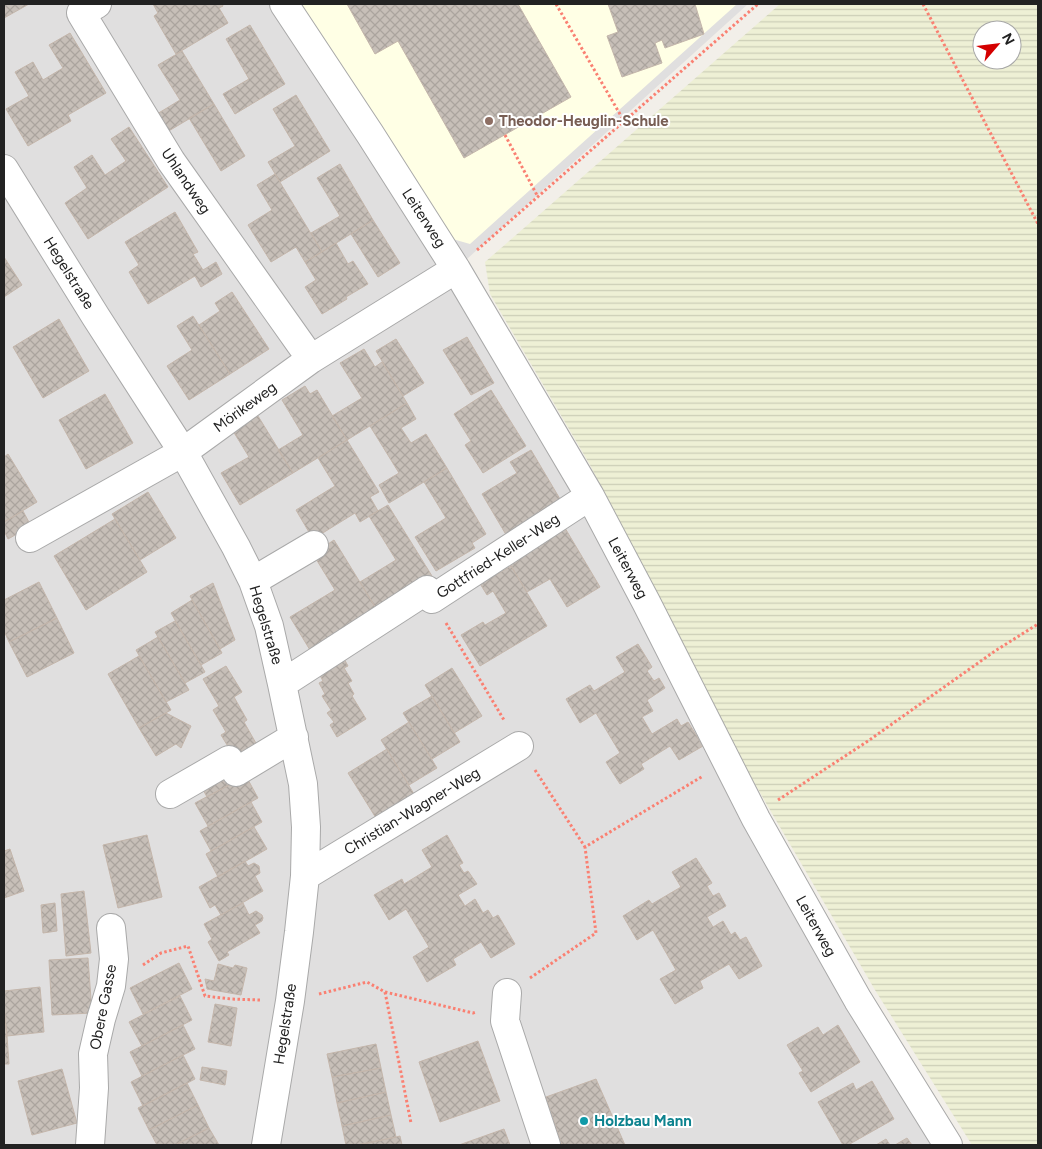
<svg xmlns="http://www.w3.org/2000/svg" width="1042" height="1149" viewBox="0 0 1042 1149" font-family="Figtree,sans-serif">
<style>
.residential{fill:#e0dfdf}
.education{fill:#ffffe5}
.farmland{fill:url(#farmland-rules);fill-rule:evenodd}
.building{fill:url(#building-cross-hatch);stroke:#c4b6ab}
.lines{fill:none;stroke-linecap:round;stroke-linejoin:round}
.minor-casing{stroke:#a9a9a9;stroke-width:30}
.path{stroke:#fa8072;stroke-width:3;stroke-dasharray:2.5 2.5;stroke-linecap:butt}
.minor{stroke:#fff;stroke-width:28}
.education-dot{fill:#8d6e63;stroke:#fff;stroke-width:2}
.culture-dot{fill:#0f9aa8;stroke:#fff;stroke-width:2}
.labels{text-anchor:middle;stroke-width:4;stroke-linejoin:round;paint-order:stroke}
.education-label{font-size:15px;font-weight:bold;fill:#785e54;stroke:#fff;text-anchor:start}
.street-label{font-size:15px;fill:#222;stroke:#fff}
.culture-label{font-size:15px;font-weight:bold;fill:#0d838f;stroke:#fff;text-anchor:start}
</style>
<defs>
<pattern id="farmland-rules" width="6" height="5" patternUnits="userSpaceOnUse" patternTransform="scale(1.25)"><rect width="6" height="5" fill="#eef0d5"/><path d="M0 2.5h6" fill="none" stroke="#ccceb7"/></pattern>
<pattern id="building-cross-hatch" width="8" height="8" patternUnits="userSpaceOnUse" patternTransform="scale(1.25)"><rect width="8" height="8" fill="#c7bfb8"/><path d="M0 0l8 8M0 8l8-8" fill="none" stroke="#aba49e"/></pattern>
</defs>
<rect width="100%" height="100%" fill="#f2efe9"/>
<path class="residential" d="M4,4H748L456,269L957,1145H4Z"/>
<path class="education" d="M292,4H737L470,244L449,238Z"/>
<path class="farmland" d="M780,4H1038V1145H972L875,990L752,779L590,465L490,294L485,262ZM982,30H1012V60H982Z"/>
<path class="building" d="M4,4H29L4,18Z
M153,4H222L223,6L219,8L228,23L176,54L154,16L158,13Z
M347,4H518L571,97L464,158L398,41L375,54Z
M608,4H695L704,34L665,48L662,40L655,43L662,63L622,77L607,36L618,32Z
M250,25L285,84L235,114L223,94L249,79L226,39Z
M70,33L106,93L68,115L71,121L28,146L6,109L29,96L15,72L33,62L43,80L63,68L49,45Z
M182,51L214,104L167,132L157,114L180,100L158,65Z
M296,95L330,151L280,182L268,162L295,146L273,109Z
M214,104L245,156L221,171L189,118Z
M129,127L168,187L88,239L65,203L87,188L74,167L92,155L105,175L126,161L111,139Z
M340,164L373,220L322,252L311,233L340,216L317,178Z
M275,174L322,252L305,262L296,247L271,262L248,225L272,210L257,185Z
M175,212L198,252L193,254L203,270L216,262L222,274L201,287L195,276L148,304L129,272L139,265L125,242Z
M373,220L400,263L378,277L351,234Z
M336,243L348,264L353,261L368,284L346,297L347,299L322,314L305,287L316,280L305,262Z
M4,257L22,285L4,297Z
M232,292L269,349L230,374L199,325L220,311L215,303Z
M193,316L230,374L189,400L167,366L192,350L177,326Z
M59,319L89,371L43,398L13,347Z
M467,337L494,383L471,395L443,350Z
M396,339L424,383L403,396L376,351Z
M364,349L375,367L382,362L407,403L347,440L332,416L362,398L340,363Z
M305,386L310,394L317,390L347,440L293,473L278,450L303,435L282,400Z
M491,390L526,446L483,473L465,445L471,441L454,414Z
M105,394L133,443L86,469L59,420Z
M407,403L416,419L401,428L411,443L426,434L447,468L389,503L379,485L399,473L370,426Z
M258,416L293,473L240,505L221,473L249,457L233,431Z
M347,440L379,492L370,497L378,511L360,522L355,513L313,539L296,510L335,486L318,458Z
M531,450L560,499L538,512L542,517L508,538L482,494L517,473L510,462Z
M8,454L37,502L4,522V457Z
M447,468L486,534L472,543L475,548L436,571L415,537L446,518L424,482Z
M148,492L176,538L140,560L112,514Z
M388,505L432,576L377,610L360,582L396,560L369,516Z
M23,511L31,526L8,539L4,531V522Z
M115,519L147,572L86,610L54,556Z
M565,528L600,587L567,607L550,579L527,592L508,561Z
M334,540L377,610L310,650L290,617L335,590L313,554Z
M511,566L547,626L480,666L461,635L483,622L485,625L506,613L493,591L487,595L479,582L494,573L496,575Z
M39,582L57,618L9,642L4,631V600Z
M213,583L235,640L220,649L190,596Z
M192,600L222,653L201,665L171,613Z
M57,618L74,653L27,677L9,642Z
M175,621L205,672L185,683L155,632Z
M158,637L189,690L166,702L136,650Z
M638,644L652,667L647,671L654,681L659,678L665,688L647,700L653,711L642,717L652,734L677,719L681,726L688,722L703,746L679,760L670,746L641,764L644,769L620,784L606,762L620,753L596,713L580,723L566,699L590,685L594,691L625,672L616,657Z
M342,655L348,666L344,668L352,681L348,683L354,694L352,696L366,719L337,737L330,725L334,722L327,713L331,710L322,696L325,694L319,683L323,681L317,670Z
M139,656L171,710L139,728L108,674Z
M226,666L242,692L234,697L247,720L244,722L257,745L235,758L221,735L226,732L213,710L219,706L203,679Z
M452,668L482,716L454,733L425,685Z
M432,696L460,742L432,759L403,713Z
M166,713L191,726L181,748L176,744L156,756L139,728Z
M409,722L437,768L409,785L381,740Z
M387,749L414,794L376,818L348,773Z
M224,771L231,784L207,797L200,784Z
M246,776L258,798L208,826L195,803Z
M251,802L262,822L211,851L200,831Z
M254,827L267,849L218,877L206,854Z
M147,835L162,897L118,908L103,845Z
M447,835L463,863L459,865L464,873L468,871L477,884L458,895L465,906L475,899L483,913L488,910L493,918L498,915L515,944L491,958L481,942L453,959L456,965L427,982L413,957L429,947L406,909L389,920L374,895L402,879L404,884L432,867L422,850Z
M10,849L24,891L4,898V851Z
M696,858L712,883L707,886L713,896L719,893L726,906L707,917L713,927L723,921L731,935L735,932L740,940L746,937L762,966L739,979L729,964L700,981L703,988L675,1004L660,979L676,970L653,930L637,940L623,916L649,900L652,904L681,887L672,872Z
M245,861L248,866L254,863L259,866L260,873L255,876L263,891L221,915L215,905L210,908L199,887Z
M84,891L91,953L66,956L61,894Z
M55,903L57,931L43,933L41,905Z
M243,903L249,915L256,911L262,915L263,918L262,921L255,925L260,933L227,952L229,955L219,961L208,942L212,939L204,924Z
M88,958L92,1013L52,1015L49,960Z
M179,963L192,989L143,1014L130,988Z
M218,964L233,968L235,965L247,968L241,995L207,989L205,979L214,981Z
M40,987L44,1032L7,1036L4,1006V991Z
M180,996L192,1020L142,1046L129,1022Z
M215,1004L237,1008L231,1046L208,1042Z
M4,1010L7,1036H4Z
M183,1025L195,1049L142,1076L130,1052Z
M838,1025L860,1062L811,1092L799,1073L803,1071L787,1045L818,1027L823,1035Z
M4,1036H7L9,1064H4Z
M478,1041L500,1101L440,1122L419,1062Z
M376,1044L381,1068L332,1077L327,1054Z
M183,1055L195,1079L143,1106L131,1082Z
M202,1067L227,1071L225,1085L200,1080Z
M381,1068L386,1092L337,1103L332,1077Z
M62,1069L77,1123L32,1135L18,1081Z
M596,1079L625,1145H562L546,1097Z
M872,1081L894,1119L848,1145H843L818,1102L853,1083L856,1090Z
M187,1083L198,1105L149,1130L138,1108Z
M386,1092L391,1115L342,1126L337,1103Z
M198,1105L209,1128L175,1145H157L149,1130Z
M391,1115L396,1137L358,1145H346L342,1126Z
M209,1128L219,1145H175Z
M504,1129L510,1145H459Z
M400,1136L402,1145H358L396,1137Z
M907,1138L912,1145H895Z
M886,1139L890,1145H876Z"/>
<g class="lines">
<defs>
<path id="minor" d="M97,4L81,13L87,23L171,161L311,359
M284,4L370,134L456,269L590,496L646,602L756,819L858,1000L948,1145
M4,169L96,317L183,452L236,547L253,581L269,626L282,684L303,784L306,827L305,876L299,932L290,1001L266,1145
M30,538L183,452L311,359L456,269
M253,581L314,545
M282,684L427,590L432,599L590,496
M170,794L229,760L236,772L294,737
M305,876L519,746
M507,993L505,1021L546,1145
M90,1145L94,1088L93,1054L101,1019L111,986L114,959L111,928"/>
</defs>
<use href="#minor" class="minor-casing"/>
<path class="path" d="M556,4L624,121
M923,4L1038,224
M505,135L538,197
M477,250L758,4
M446,623L504,720
M535,770L585,847
M778,800L868,741L995,651L1038,624
M143,965L161,953L188,946L205,996L231,999L261,1000
M530,978L596,933L585,847L703,776
M385,992L411,1123
M319,994L367,982L385,992L473,1013L476,1012"/>
<use href="#minor" class="minor"/>
</g>
<circle class="education-dot" cx="489" cy="121" r="5"/>
<circle class="culture-dot" cx="584" cy="1121" r="5"/>
<g class="labels">
<g class="education-label">
<text x="499" y="126">Theodor-Heuglin-Schule</text>
</g>
<g class="street-label">
<text transform="translate(186 181) rotate(56)" y="5">Uhlandweg</text>
<text transform="translate(424 218) rotate(57)" y="5">Leiterweg</text>
<text transform="translate(69 273) rotate(58)" y="5">Hegelstraße</text>
<text transform="translate(245 407) rotate(-36)" y="5">Mörikeweg</text>
<text transform="translate(498 556) rotate(-33)" y="5">Gottfried-Keller-Weg</text>
<text transform="translate(628 568) rotate(62)" y="5">Leiterweg</text>
<text transform="translate(266 625) rotate(73)" y="5">Hegelstraße</text>
<text transform="translate(412 811) rotate(-31)" y="5">Christian-Wagner-Weg</text>
<text transform="translate(816 926) rotate(61)" y="5">Leiterweg</text>
<text transform="translate(103 1007) rotate(-79)" y="5">Obere Gasse</text>
<text transform="translate(285 1024) rotate(-81)" y="5">Hegelstraße</text>
</g>
<g class="culture-label">
<text x="594" y="1126">Holzbau Mann</text>
</g>
</g>
<rect width="1042" height="1149" fill="none" stroke="#222222" stroke-width="10"/>
<g transform="translate(997 45) rotate(62)"><circle r="24" fill="#ffffff" stroke="#a7a7a7"/>
<path d="M0-4L9 19L0 12L-9 19Z" fill="#d40000"/>
<text y="-8" font-size="14" font-weight="bold" text-anchor="middle" fill="#222222">N</text>
</g>
</svg>
